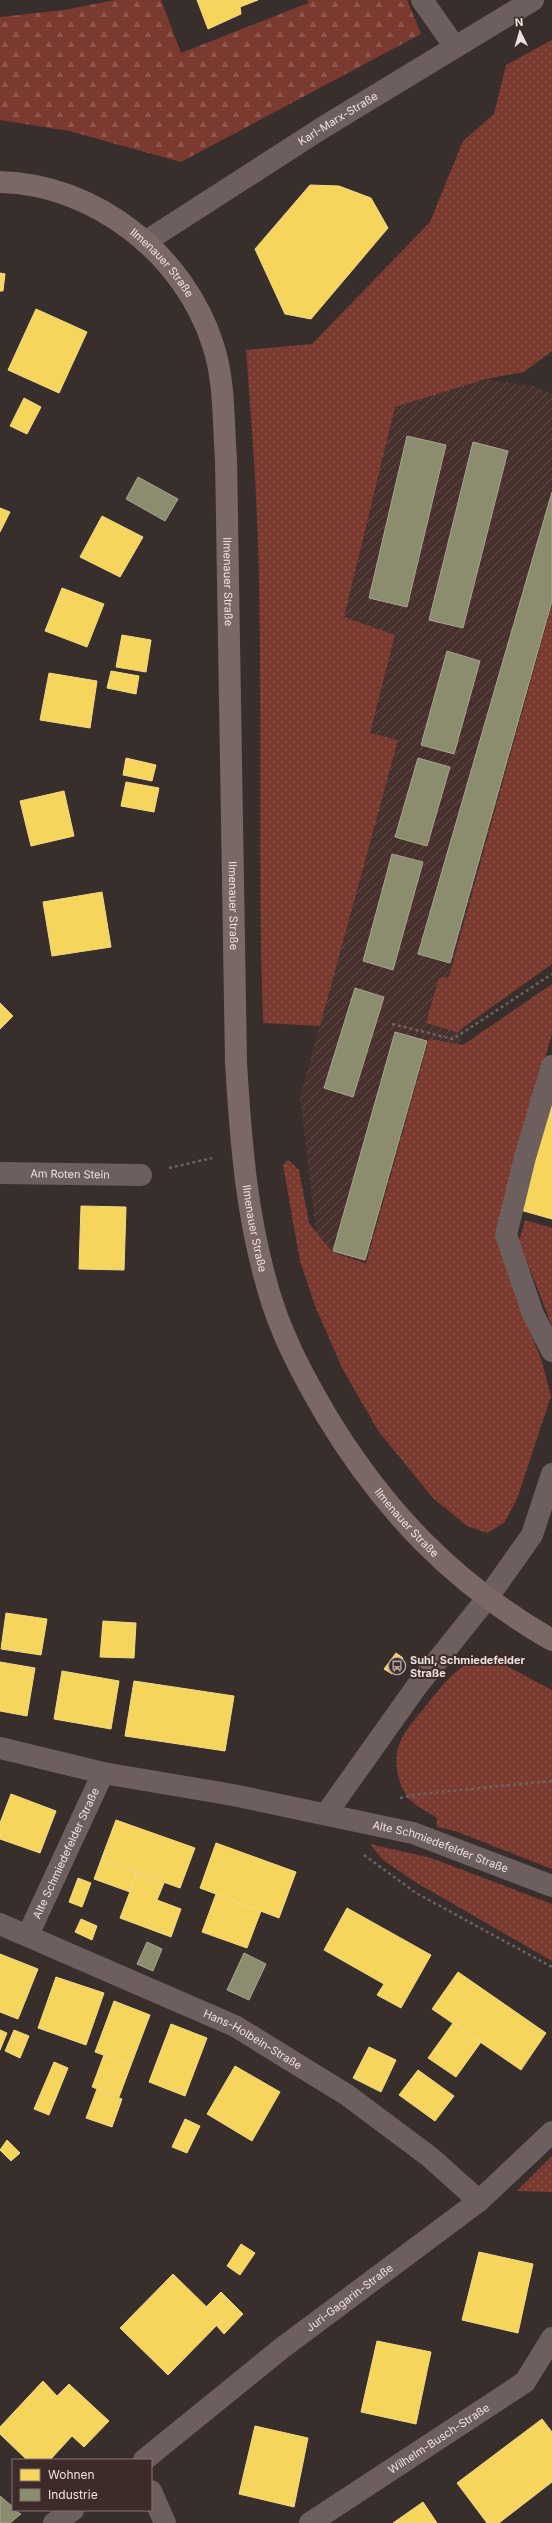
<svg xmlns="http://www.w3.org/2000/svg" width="552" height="2523" viewBox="0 0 552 2523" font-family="Inter,sans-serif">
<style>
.industrial{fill:url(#industrial-furrows)}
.grass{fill:url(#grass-dots)}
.forest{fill:url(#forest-firs)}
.homes{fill:#f6d55c;stroke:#f4d984}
.industry{fill:#8c8c6e;stroke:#a9a690}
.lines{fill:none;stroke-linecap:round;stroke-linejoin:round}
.path{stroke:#6c6260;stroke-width:2.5;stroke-dasharray:3 3;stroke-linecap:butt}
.minor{stroke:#6d5f5d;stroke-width:22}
.major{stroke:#7a6865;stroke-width:22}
.labels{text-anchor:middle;stroke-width:4;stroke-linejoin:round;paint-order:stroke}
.street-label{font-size:11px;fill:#eee2e0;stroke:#3c2b28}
.poi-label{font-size:11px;font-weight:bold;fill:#eee2e0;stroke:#3c2b28;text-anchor:start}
</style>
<defs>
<pattern id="industrial-furrows" width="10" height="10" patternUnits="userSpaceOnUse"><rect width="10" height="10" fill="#47312d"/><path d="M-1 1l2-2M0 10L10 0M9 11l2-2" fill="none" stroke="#624f4b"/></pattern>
<pattern id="grass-dots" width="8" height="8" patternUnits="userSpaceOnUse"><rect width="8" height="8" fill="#7b3a30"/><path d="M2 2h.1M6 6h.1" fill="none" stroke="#8e564e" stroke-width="1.8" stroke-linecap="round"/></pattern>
<pattern id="forest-firs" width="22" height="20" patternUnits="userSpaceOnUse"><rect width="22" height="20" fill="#7b3a30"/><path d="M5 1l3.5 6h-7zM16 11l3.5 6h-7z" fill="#8e564e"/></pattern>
</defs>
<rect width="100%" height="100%" fill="#382e2c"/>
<path class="industrial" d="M486,379L534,386L552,394V720L386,1301L322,1282L300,1097L398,740L370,733L395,635L344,617L395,407Z"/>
<path class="grass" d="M552,40V351L524,372L486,379L395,407L344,617L395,635L370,733L398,740L320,1026L263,1023C258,876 262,730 259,583C258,506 252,428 246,350L312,344L430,222L463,141L494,114L506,65Z
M552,605V964L457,1032L426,1023L439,978L449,977Z
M552,984V1034L497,1226L515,1295L541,1359L551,1396L517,1499L504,1523L487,1533L467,1526L433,1498L379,1432L343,1370L315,1306L300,1261L283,1165L288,1160L299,1170L309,1223L332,1252L366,1264L429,1039L463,1045Z
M525,1220L552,1228V1326L519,1241Z
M482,1657L495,1660L552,1690V1869L455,1831L437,1827V1818C429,1812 416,1807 409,1799C403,1792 400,1783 398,1774C391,1742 410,1726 429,1702C442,1685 461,1662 482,1657Z
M370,1844L431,1858L552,1904V1961L417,1883L383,1860Z
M552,2156V2192L517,2191Z"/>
<path class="forest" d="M115,0H161L181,53L308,3L307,0H407L421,34L181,162L69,131L0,120V17L64,10Z"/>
<path class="homes" d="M197,0H258L240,7L241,14L208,29Z
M310,185L339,186L371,198L388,228L311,319L285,314L255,249Z
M0,273L5,274L3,291H0Z
M36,309L87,332L59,393L8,370Z
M24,398L41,407L27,434L10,426Z
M0,508L10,512L0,532Z
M102,516L143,537L120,577L80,557Z
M62,588L104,604L87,647L45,631Z
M122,635L151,640L146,672L116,667Z
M111,671L139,676L136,694L107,688Z
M49,673L97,681L90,728L40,720Z
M126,758L156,765L152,781L123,775Z
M126,782L159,788L154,812L121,806Z
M64,791L74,836L31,846L20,801Z
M102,892L111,947L52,956L43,902Z
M0,1003L13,1016L0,1029Z
M552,1099V1219L520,1210Z
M81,1206L126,1207L124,1270L79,1269Z
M6,1613L47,1619L41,1655L1,1649Z
M103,1621L136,1623L134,1658L100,1657Z
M396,1653L403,1658L392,1674L384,1669Z
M0,1662L35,1668L27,1716L0,1711Z
M62,1671L119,1681L111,1729L54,1719Z
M134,1681L234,1696L225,1751L125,1736Z
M11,1794L56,1811L40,1853L0,1839V1823Z
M116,1820L195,1848L180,1888L101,1860Z
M216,1843L296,1872L279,1918L200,1888Z
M101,1860L137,1873L130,1892L94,1879Z
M137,1873L164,1883L157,1900L181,1909L171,1937L120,1918Z
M78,1878L91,1883L82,1907L69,1902Z
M216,1894L261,1911L247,1948L202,1932Z
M347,1908L431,1955L401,2008L377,1995L384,1984L324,1950Z
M81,1919L97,1926L92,1940L75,1932Z
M0,1954L38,1969L18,2019L0,2012Z
M458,1972L546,2033L521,2070L432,2009Z
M56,1977L104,1993L86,2045L38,2028Z
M114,2001L150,2015L131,2065L95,2052Z
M453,2023L481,2042L456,2077L428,2058Z
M171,2024L207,2038L185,2096L149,2082Z
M0,2030L7,2033L0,2050Z
M14,2030L29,2036L20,2058L5,2051Z
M369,2047L396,2060L381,2092L353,2078Z
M104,2055L131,2065L119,2097L92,2087Z
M54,2062L68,2068L49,2115L34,2109Z
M235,2066L280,2092L252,2141L207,2114Z
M418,2070L454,2096L435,2121L399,2095Z
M97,2089L122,2099L112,2127L86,2118Z
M185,2119L200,2126L187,2153L172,2147Z
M7,2140L20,2153L11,2161L0,2150Z
M241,2244L255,2253L240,2275L227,2266Z
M479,2252L533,2264L518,2333L462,2320Z
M173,2274L221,2321L168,2375L120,2328Z
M221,2292L243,2314L224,2334L216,2325L221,2321L206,2307Z
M377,2341L431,2352L416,2424L361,2412Z
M43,2381L57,2396L69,2384L109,2421L84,2447L72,2436L50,2460H27L0,2434V2427Z
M542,2419L552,2432V2482L499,2523H487L457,2483Z
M255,2426L308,2438L294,2507L239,2494Z
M423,2502L437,2523H393Z"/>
<path class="industry" d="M407,436L446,445L407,607L369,598Z
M473,442L508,451L463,628L429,620Z
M138,477L178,499L165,521L126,499Z
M552,492V601L450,963L418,954Z
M447,651L480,661L454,754L421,745Z
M418,758L450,767L427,846L395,837Z
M392,854L423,862L393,970L363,961Z
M355,988L384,997L353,1097L324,1088Z
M395,1032L427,1041L365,1260L333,1251Z
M147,1942L162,1949L153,1971L137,1964Z
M244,1953L266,1964L249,2000L227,1990Z
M0,2496L13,2507V2510L21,2514L10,2523H0Z"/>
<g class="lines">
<path class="path" d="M392,1024L453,1039L552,974
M169,1168L212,1158
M400,1798L420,1794L552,1781
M364,1855L416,1893L552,1967"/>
<g class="minor">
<path d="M422,0L455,47"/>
<path id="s1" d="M145,242L322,128L533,0"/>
<path d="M552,1066L525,1157L506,1235L533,1314L552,1351"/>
<path id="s2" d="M0,1173L141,1175"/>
<path id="s3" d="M0,1748L103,1773L233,1795L413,1833L552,1886"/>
<path d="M326,1814L417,1686L488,1597L532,1535L552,1474"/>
<path id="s4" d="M0,1924L235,2026L347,2095L430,2157L479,2201"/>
<path id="s5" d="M28,1935L103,1773"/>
<path id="s6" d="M144,2460L282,2348L479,2201L552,2132"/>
<path d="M151,2491L165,2523"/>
<path d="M54,2523L73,2510"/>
<path id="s7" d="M310,2523L525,2382L552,2338"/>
</g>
<path class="major" id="s8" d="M0,182C95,184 185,255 213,345C225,381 223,421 226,459L236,1062C241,1146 247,1225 273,1305C286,1344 305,1379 326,1415C384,1511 454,1584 552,1640"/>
</g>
<defs>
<symbol id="bus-ring" viewBox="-11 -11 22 22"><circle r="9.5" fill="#3c2b28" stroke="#aea3a1" stroke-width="1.5"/><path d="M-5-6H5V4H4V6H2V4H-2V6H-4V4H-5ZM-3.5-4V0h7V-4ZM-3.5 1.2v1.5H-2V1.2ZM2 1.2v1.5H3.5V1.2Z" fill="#aea3a1"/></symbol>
</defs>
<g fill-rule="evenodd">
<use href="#bus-ring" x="387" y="1656" width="20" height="20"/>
</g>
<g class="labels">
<g class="street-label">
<text dy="4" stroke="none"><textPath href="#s1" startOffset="229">Karl-Marx-Straße</textPath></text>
<text dy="4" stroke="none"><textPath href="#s8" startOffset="187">Ilmenauer Straße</textPath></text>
<text dy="4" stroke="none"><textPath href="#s8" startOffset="523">Ilmenauer Straße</textPath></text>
<text dy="4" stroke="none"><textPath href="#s8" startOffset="847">Ilmenauer Straße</textPath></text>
<text dy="4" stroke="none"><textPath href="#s2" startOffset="70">Am Roten Stein</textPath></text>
<text dy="4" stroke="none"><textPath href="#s8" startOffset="1171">Ilmenauer Straße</textPath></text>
<text dy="4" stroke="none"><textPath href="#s8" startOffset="1507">Ilmenauer Straße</textPath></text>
<text dy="4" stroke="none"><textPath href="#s3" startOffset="452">Alte Schmiedefelder Straße</textPath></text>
<text dy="4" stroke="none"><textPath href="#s5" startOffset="90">Alte Schmiedefelder Straße</textPath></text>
<text dy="4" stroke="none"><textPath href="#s4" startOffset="278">Hans-Holbein-Straße</textPath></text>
<text dy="4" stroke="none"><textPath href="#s6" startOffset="262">Juri-Gagarin-Straße</textPath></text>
<text dy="4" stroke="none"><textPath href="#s7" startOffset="154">Wilhelm-Busch-Straße</textPath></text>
</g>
<g class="poi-label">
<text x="410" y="1664">Suhl, Schmiedefelder<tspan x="410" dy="13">Straße</tspan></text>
</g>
</g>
<rect x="12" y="2459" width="140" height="52" fill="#3c2b28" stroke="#837472"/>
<rect x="20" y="2469" width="20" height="12" fill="#f6d55c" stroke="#837472"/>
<text x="48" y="2479" font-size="12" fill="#eee2e0">Wohnen</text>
<rect x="20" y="2489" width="20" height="12" fill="#8c8c6e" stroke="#837472"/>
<text x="48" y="2499" font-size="12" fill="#eee2e0">Industrie</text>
<g transform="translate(520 32) rotate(355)" stroke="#3c2b28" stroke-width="3" paint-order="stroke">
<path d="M0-3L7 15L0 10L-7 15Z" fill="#eee2e0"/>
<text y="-6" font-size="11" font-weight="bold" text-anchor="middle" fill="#eee2e0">N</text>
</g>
</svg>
